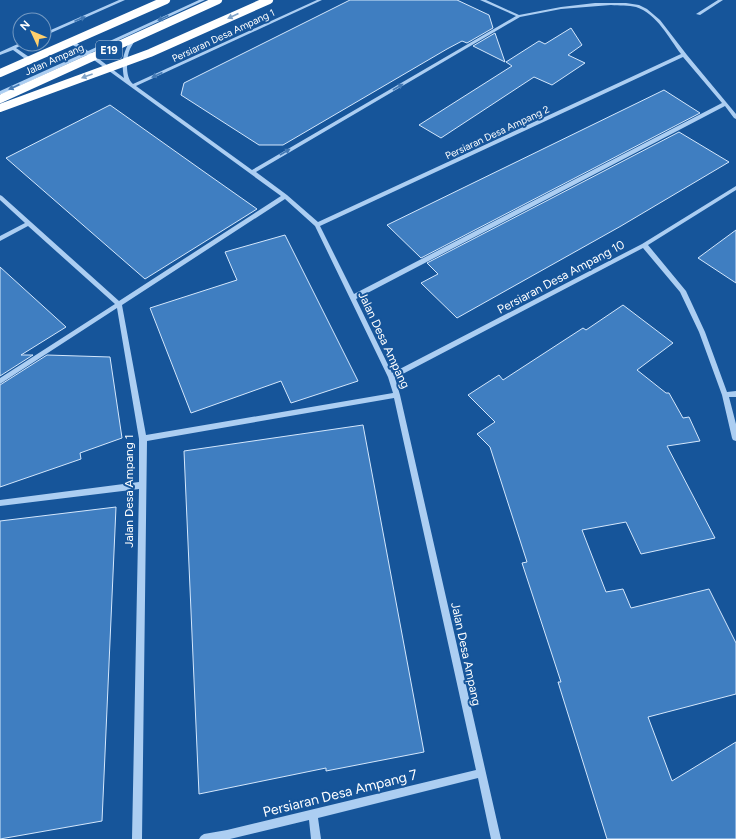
<svg xmlns="http://www.w3.org/2000/svg" width="736" height="839" viewBox="0 0 736 839" font-family="Figtree,sans-serif">
<style>
.building{fill:#3f7ec1;stroke:#d4e7fc}
.lines{fill:none;stroke-linecap:round;stroke-linejoin:round}
.minor{fill:#accef2;fill-rule:evenodd}
.highway-bridge{stroke:#fff;stroke-width:8}
.oneway{fill:#7fa2c7}
.oneway2{fill:#4379b4}
.labels{text-anchor:middle;stroke-width:4;stroke-linejoin:round;paint-order:stroke}
.far-street-label{font-size:10px;fill:#fff;stroke:#16559a}
.shield{fill:#16559a;stroke:#b9cce1;stroke-width:1}
.shield-label{font-size:11px;font-weight:bold;fill:#fff}
.street-label{font-size:12px;fill:#fff;stroke:#16559a}
.near-street-label{font-size:14px;fill:#fff;stroke:#16559a}
</style>
<rect width="100%" height="100%" fill="#16559a"/>
<path class="building" d="M350,0H457L489,15L493,28L467,43L462,41L447,49L283,145H259L181,95L184,83Z
M571,28L582,45L568,55L585,63L552,85L534,77L441,138L419,125L512,66L506,62L539,41L545,44Z
M495,33L505,62L473,46Z
M664,90L700,113L421,258L387,225Z
M110,105L203,171L257,209L145,279L6,158Z
M679,132L729,162L621,226L457,318L421,283L438,274L427,263Z
M736,230V283L698,258Z
M285,235L358,381L291,403L281,381L191,413L150,308L237,280L225,252Z
M0,267L66,327L21,355H33L0,376Z
M623,305L673,343L637,370L666,393H669L683,418L689,417L700,441L667,446L715,538L641,554L626,522L582,530L606,592L623,589L631,608L709,589L736,643V694L648,717L672,781L736,742V839H607L558,682H561L522,563L527,562L490,447L477,434L495,422L468,395L499,375L503,380L583,328L586,330Z
M47,355L110,357L122,438L80,453L81,459L0,487V385Z
M363,425L424,752L326,771V768L199,794L184,451Z
M116,507L102,821L0,839V521Z"/>
<g class="lines">
<path class="minor" d="M119,0H125L44,36V33Z
M199,0H205L91,53L124,78C121,62 123,50 133,37H137V38C134,42 132,45 130,49C126,58 125,78 133,84L317,0H322L136,86L252,170L516,16L480,0H486L519,15L561,7L595,3H626L639,5L647,9L660,20L687,55L736,114V119L734,118L725,106L356,299L392,373L642,244L736,186V190L648,245L686,291L705,332L727,392L736,391V397H729L736,424V441L733,440L732,438L722,395L699,332L680,292L643,248L395,378L400,395L501,839H491L478,778L318,818L321,839H311L309,820L230,839H199L201,836L204,834L227,830L476,770L394,398L147,441L142,839H132L139,489L0,506V500L139,482V439L117,308L0,384V378L115,304L28,226L0,241V236L25,223L0,200V195L2,196L119,301L281,196L87,55L2,94H0V91L84,53L70,43V41H74L88,51ZM611,5C619,6 629,5 636,7C657,14 669,38 681,54L318,222L287,195L256,172L520,17L561,9ZM683,57L722,103L354,294L320,226ZM285,199L315,226L388,377L393,393L146,435L122,305Z
M718,0H723L700,15L696,14Z
M20,43L24,44L16,48L32,59V61H28L13,50L0,55V52Z"/>
<path class="highway-bridge" d="M0,73L166,0
M0,99L218,0
M0,108L150,53L269,0"/>
</g>
<defs><path id="oneway-solid" d="M-6-.8H1V-3.2L6.5 0L1 3.2V.8H-6Z"/></defs>
<g class="oneway">
<use href="#oneway-solid" transform="translate(233 16) rotate(156)"/>
<use href="#oneway-solid" transform="translate(87 76) rotate(160)"/>
</g>
<g class="oneway2">
<use href="#oneway-solid" transform="translate(163 18) rotate(155)"/>
<use href="#oneway-solid" transform="translate(80 19) rotate(-23)"/>
<use href="#oneway-solid" transform="translate(157 75) rotate(155)"/>
<use href="#oneway-solid" transform="translate(14 87) rotate(156)"/>
<use href="#oneway-solid" transform="translate(398 87) rotate(-30)"/>
<use href="#oneway-solid" transform="translate(285 152) rotate(-30)"/>
</g>
<g class="labels">
<g class="far-street-label">
<text transform="translate(223 35) rotate(-25)" y="4">Persiaran Desa Ampang 1</text>
<text transform="translate(54 59) rotate(-24)" y="4">Jalan Ampang</text>
<text transform="translate(497 132) rotate(-25)" y="4">Persiaran Desa Ampang 2</text>
</g>
<rect class="shield" x="96" y="41" width="26" height="18" rx="3"/>
<g class="shield-label">
<text x="109" y="54">E19</text>
</g>
<g class="street-label">
<text transform="translate(561 277) rotate(-28)" y="4">Persiaran Desa Ampang 10</text>
<text transform="translate(384 340) rotate(65)" y="4">Jalan Desa Ampang</text>
<text transform="translate(129 491) rotate(-90)" y="4">Jalan Desa Ampang 1</text>
<text transform="translate(466 654) rotate(78)" y="4">Jalan Desa Ampang</text>
</g>
<g class="near-street-label">
<text transform="translate(340 793) rotate(-14)" y="5">Persiaran Desa Ampang 7</text>
</g>
</g>
<g transform="translate(32 32) rotate(314)"><circle r="19" fill="#16559a" stroke="#7399c2"/>
<path d="M0-3L7 15L0 10L-7 15Z" fill="#ffd06d"/>
<text y="-6" font-size="11" font-weight="bold" text-anchor="middle" fill="#ffffff">N</text>
</g>
</svg>
